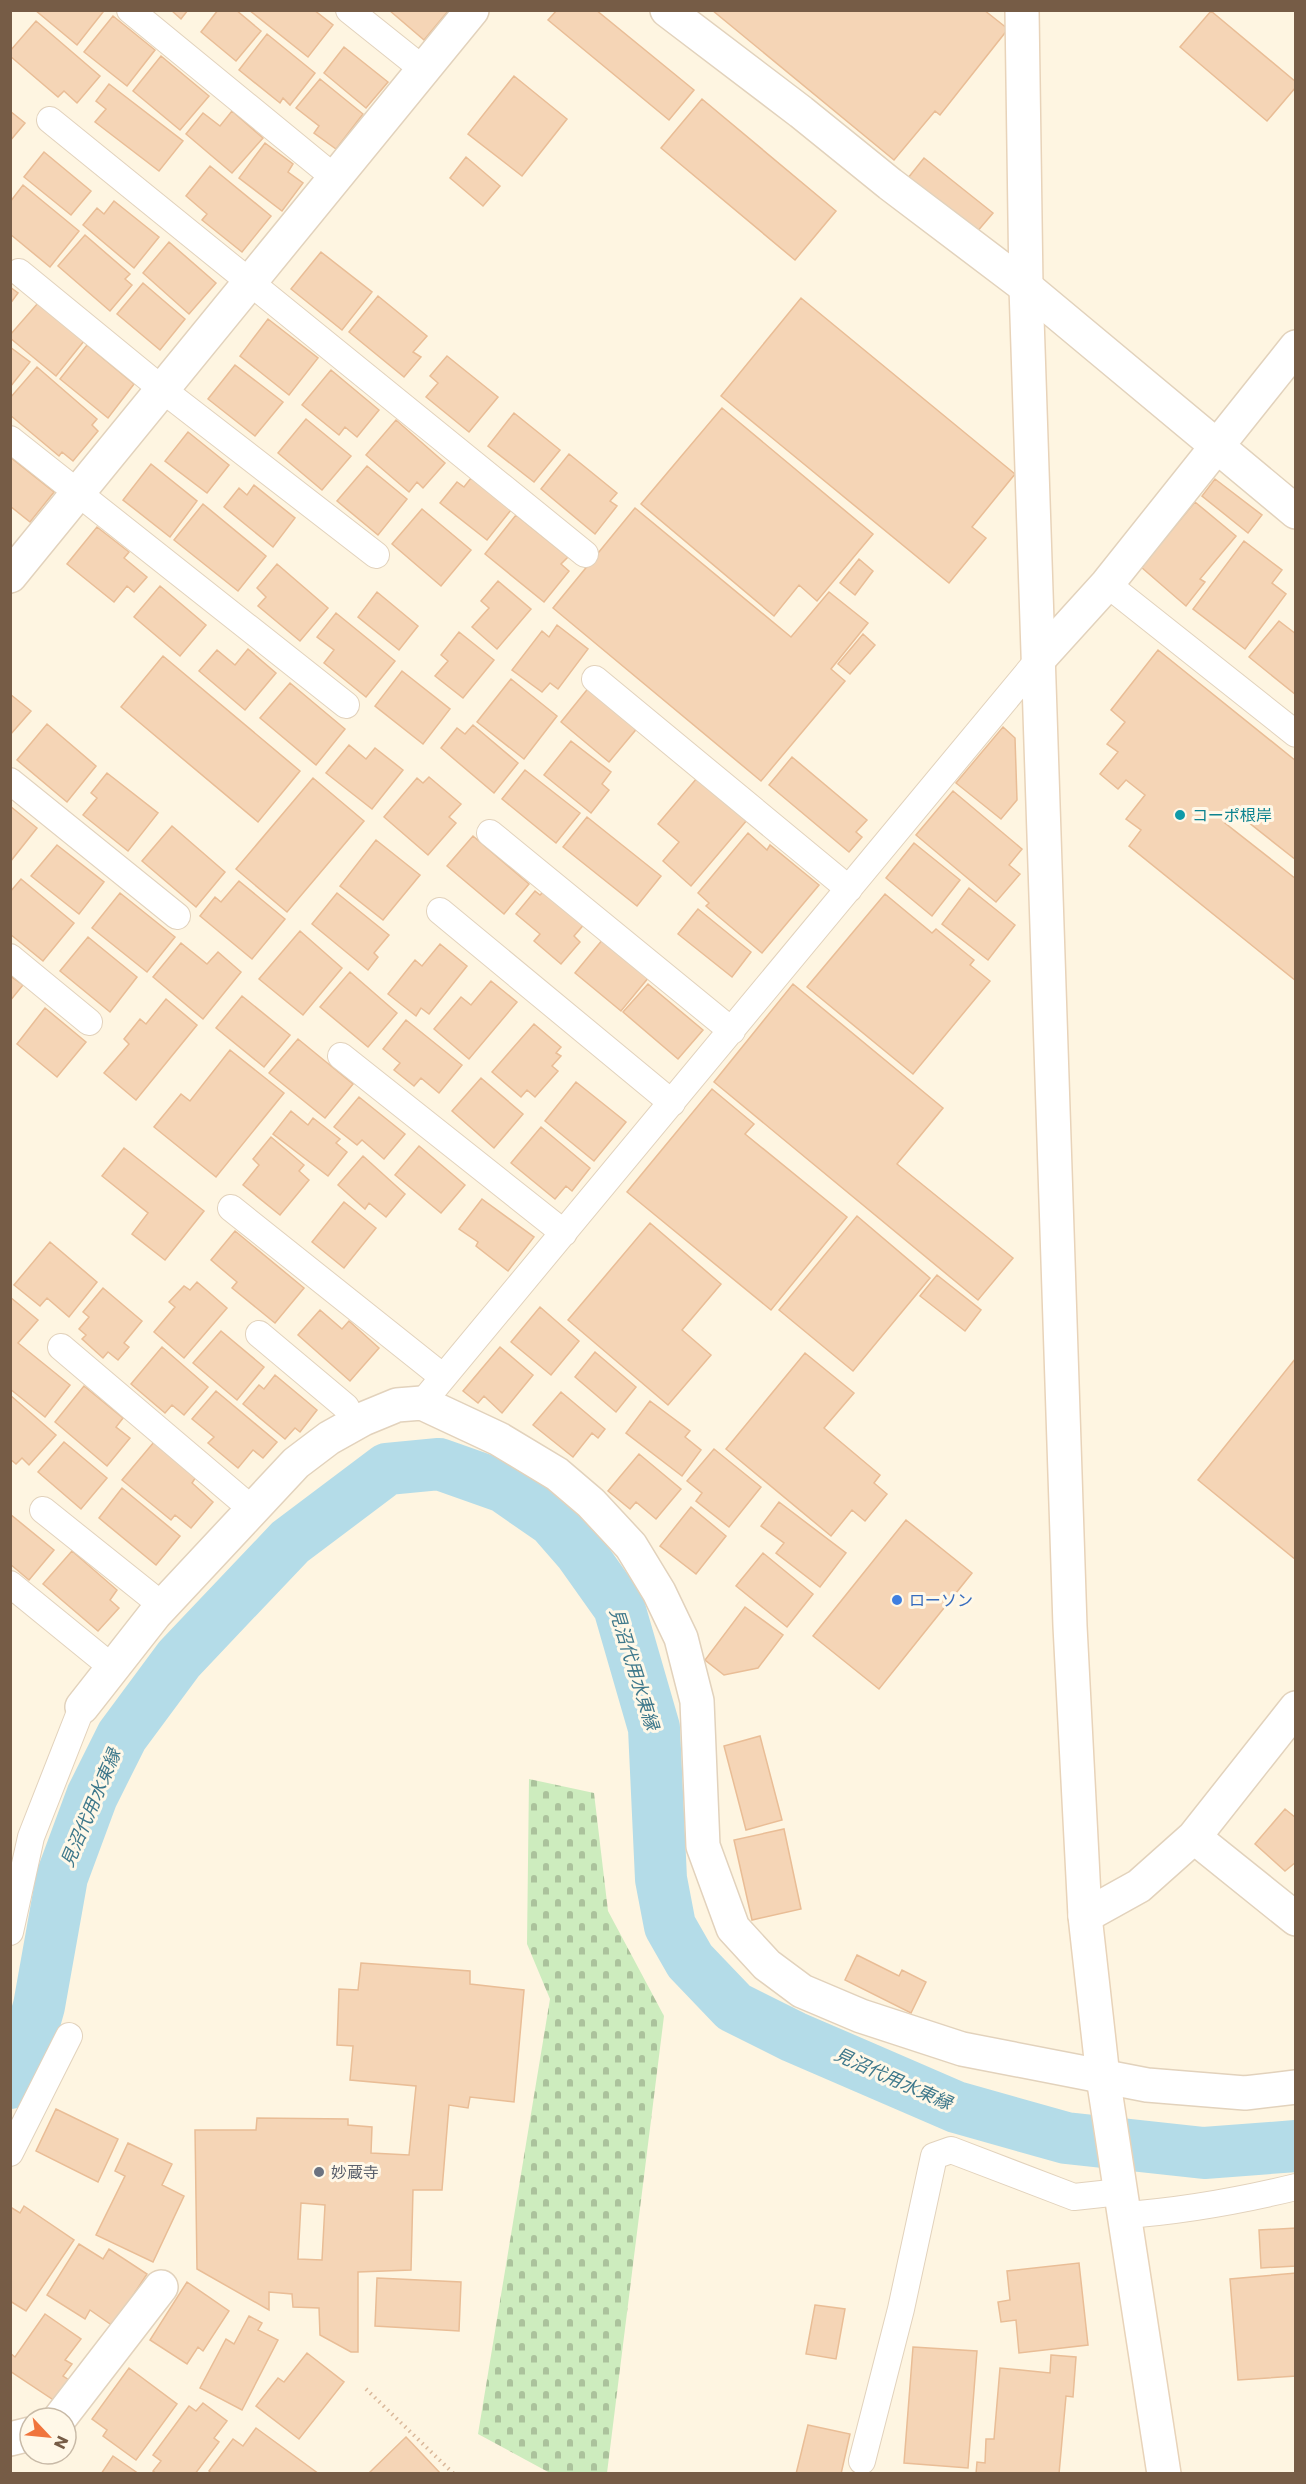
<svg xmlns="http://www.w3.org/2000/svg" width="1306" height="2484" viewBox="0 0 1306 2484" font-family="Poppins,'Noto Sans JP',sans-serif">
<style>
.cemetery{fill:url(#cemetery-stones)}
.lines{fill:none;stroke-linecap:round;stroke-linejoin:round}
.canal{stroke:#b4dce8;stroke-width:52}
.building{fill:#f5d5b6;stroke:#e9bd96;stroke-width:1.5;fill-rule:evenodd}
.lane-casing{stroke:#e2d2bc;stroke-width:28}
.street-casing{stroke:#e2d2bc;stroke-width:36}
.secondary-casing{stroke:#e8d3b9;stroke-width:36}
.path{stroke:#dab89a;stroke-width:4;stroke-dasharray:1.5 4.5;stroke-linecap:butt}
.lane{stroke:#fff;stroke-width:26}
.street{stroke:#fff;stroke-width:33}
.secondary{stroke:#fff;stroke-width:33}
.culture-dot{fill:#0f9aa8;stroke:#fff8e8;stroke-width:2}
.shop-dot{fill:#3f7fe0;stroke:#fff8e8;stroke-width:2}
.worship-dot{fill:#6b7280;stroke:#fff8e8;stroke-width:2}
.labels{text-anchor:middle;stroke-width:6;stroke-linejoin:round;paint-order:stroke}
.culture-label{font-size:16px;fill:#0d838f;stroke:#fff8e8;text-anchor:start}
.shop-label{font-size:16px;fill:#366cbe;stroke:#fff8e8;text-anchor:start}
.worship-label{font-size:16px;fill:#5b616d;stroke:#fff8e8;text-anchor:start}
.water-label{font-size:18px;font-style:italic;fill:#3e788b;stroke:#fff8e8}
</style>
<defs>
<pattern id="cemetery-stones" width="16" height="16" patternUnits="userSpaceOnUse" patternTransform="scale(1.5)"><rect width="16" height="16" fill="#cdecbe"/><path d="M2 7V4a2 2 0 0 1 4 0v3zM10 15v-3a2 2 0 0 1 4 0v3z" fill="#abc29c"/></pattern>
</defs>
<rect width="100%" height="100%" fill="#fef5e1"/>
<path class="cemetery" d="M529,1779L594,1793L608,1911L664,2016L607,2473H550L478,2434L550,1999L527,1944Z"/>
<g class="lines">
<path class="canal" d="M10,2083L25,2056L39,2006L62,1877L92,1796L122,1736L179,1659L290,1542L387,1469L439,1464L504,1487L553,1521L580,1552L619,1607L654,1728L661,1879L670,1926L690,1961L734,2007L794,2037L956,2107L1066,2138L1204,2153L1296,2146"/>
</g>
<path class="building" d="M35,10H101L103,12L77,45Z
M171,10H188L181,19Z
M218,10H236L261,31L236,61L201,32Z
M249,10H314L333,25L308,57Z
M389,10H449L424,40Z
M557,10H596L694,90L669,120L548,20Z
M712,10H984L1008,29L940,115L935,111L894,160Z
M1211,11L1296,82V87L1267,121L1180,47Z
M113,16L155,50L127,86L84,52Z
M36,21L100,76L77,103L64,91L58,97L10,56V51Z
M267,34L315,73L290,105L283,98L280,103L239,70Z
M344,47L388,82L366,108L324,73Z
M161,56L209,96L180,130L133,91Z
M514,76L567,119L522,176L468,134Z
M320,79L363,114L336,149L314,133L319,126L296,108Z
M109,84L183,141L159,171L95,122L106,109L96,101Z
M702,99L836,211L795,260L661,148Z
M10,111L25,123L10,141Z
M232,111L263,138L232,173L186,134L203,113L220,126Z
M265,143L293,164L288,172L303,183L282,211L239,178Z
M44,152L91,191L71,215L24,177Z
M466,157L500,186L483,206L450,178Z
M924,158L993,213L976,233L908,178Z
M210,166L271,216L242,252L202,220L207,214L186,196Z
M23,185L79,231L50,267L10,234V202Z
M114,201L159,237L134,268L83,225L97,208L104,214Z
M85,235L130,274L125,279L132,285L110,311L58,266Z
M169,242L216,283L189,314L143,273Z
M321,252L372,292L342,330L291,289Z
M143,283L185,319L160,350L117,314Z
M10,287L18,293L10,304Z
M378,296L427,336L413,352L421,357L404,377L349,332Z
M801,298L1015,474L972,527L986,538L949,583L721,396Z
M38,303L84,341L56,376L10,338V335Z
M268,319L318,358L289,395L240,356Z
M87,345L134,384L108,418L60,379Z
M10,347L30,362L10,387Z
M447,356L498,397L469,432L426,397L438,383L430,376Z
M235,365L283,402L255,436L208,399Z
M37,367L97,419L92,425L98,431L73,461L62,452L59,456L10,415V398Z
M331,370L379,410L357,437L345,427L339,435L302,405Z
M722,408L873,534L817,601L799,585L774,616L641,504Z
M514,413L560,450L534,482L488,446Z
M306,419L351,456L322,490L278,453Z
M396,420L445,463L423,488L417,482L409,492L366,455Z
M188,432L229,465L207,493L165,461Z
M569,454L617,493L610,501L617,506L595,534L541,489Z
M10,457L54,492L30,522L10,506Z
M151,464L197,501L170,537L123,500Z
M367,466L407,499L378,535L337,501Z
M471,478L511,510L487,540L440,503L457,482L464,487Z
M1215,479L1262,515L1248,533L1202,496Z
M254,485L295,518L273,547L224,507L239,488L247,495Z
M1195,502L1236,536L1200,579L1205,582L1186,606L1141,567Z
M203,504L266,556L238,591L174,540Z
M635,508L791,637L829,592L868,623L831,669L845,681L761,781L553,608Z
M422,509L471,550L441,586L392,544Z
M516,515L568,557L561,564L569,571L544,602L485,554Z
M97,527L129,552L124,558L147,577L134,592L127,586L114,602L67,564Z
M1244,541L1282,570L1272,583L1286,594L1245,649L1193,609Z
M859,559L873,571L855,595L840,583Z
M277,564L328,608L300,641L258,606L266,597L257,588Z
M498,581L531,609L497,649L472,627L489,608L481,601Z
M160,586L206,625L180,656L134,617Z
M377,592L418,626L399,650L358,617Z
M336,613L395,661L366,697L324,663L334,650L317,637Z
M1279,621L1296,634V695L1249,657Z
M557,625L588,649L558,689L550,683L542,692L512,670L542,631L549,637Z
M459,632L494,660L463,698L435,676L448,661L441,655Z
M863,634L875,645L850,674L838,664Z
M248,649L276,673L245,710L199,671L217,650L235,665Z
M1158,650L1296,761V860L1234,811L1225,823L1296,879V981L1129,846L1141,830L1126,819L1145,795L1126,780L1118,789L1100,774L1118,752L1107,744L1125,722L1111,710Z
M163,656L300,771L258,822L121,707Z
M402,671L450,709L423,744L375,706Z
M511,679L557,716L524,759L477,722Z
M290,683L345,729L316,765L260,718Z
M590,686L639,726L609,762L561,722Z
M10,694L31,711L10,735Z
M47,724L96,766L67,802L17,760Z
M473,725L518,763L494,793L441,748L457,728L465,734Z
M1003,727L1015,738L1017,800L1001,819L956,783Z
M571,741L611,772L602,784L609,790L591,813L544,775Z
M349,745L366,759L375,748L403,770L372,809L326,773Z
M792,757L867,820L856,832L862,837L849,852L769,785Z
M525,770L580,813L556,843L502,799Z
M107,773L158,813L128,851L83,815L97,798L91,793Z
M429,777L461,804L449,817L456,823L428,855L384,817L417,778L423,783Z
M313,778L364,821L287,912L236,869Z
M697,778L747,820L691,886L663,861L679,842L658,824Z
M953,791L1022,849L1009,865L1020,874L996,902L916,835Z
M10,806L37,828L10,862Z
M587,817L661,876L637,906L563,847Z
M172,826L225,872L196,907L142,861Z
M748,833L767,850L770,845L819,885L762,953L706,906L709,903L698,893Z
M473,836L529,884L504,914L447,866Z
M376,840L420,875L383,920L340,886Z
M914,843L960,880L932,916L886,878Z
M57,845L104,882L79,914L31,876Z
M21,879L74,923L43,961L10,934V892Z
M239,881L285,919L252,959L200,916L215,897L221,902Z
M547,888L586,922L574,936L580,942L561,964L534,941L540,934L516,914L535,891L540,895Z
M969,888L1015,925L988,960L942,924Z
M120,893L175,937L147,972L92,928Z
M337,893L389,935L374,953L378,957L368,970L312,924Z
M885,894L932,933L936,929L974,960L970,965L990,981L913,1074L807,987Z
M698,909L751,952L732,977L678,934Z
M300,931L342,968L303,1015L259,979Z
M88,937L137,977L110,1012L60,971Z
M603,939L649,977L621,1011L575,973Z
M181,943L207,964L218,952L241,972L203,1019L153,977Z
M440,944L467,966L429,1014L421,1008L416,1016L388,994L415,960L422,966Z
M350,972L397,1013L368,1047L320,1007Z
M10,976L23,985L10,1001Z
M491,981L517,1002L469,1059L434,1029L461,997L471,1005Z
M648,984L703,1030L678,1059L623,1012Z
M793,984L943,1108L897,1164L1013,1258L978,1300L714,1082Z
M242,996L290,1035L264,1067L216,1028Z
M166,999L197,1025L136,1100L104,1073L129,1044L124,1039L140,1019L146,1024Z
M45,1008L86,1042L57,1077L17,1044Z
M406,1020L462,1065L439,1093L421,1078L414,1086L394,1070L400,1063L383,1049Z
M534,1024L561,1047L556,1053L561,1056L552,1066L558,1071L535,1097L527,1090L521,1097L492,1072Z
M298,1039L353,1084L325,1118L269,1073Z
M230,1050L284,1093L216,1177L154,1127L181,1094L190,1101Z
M481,1078L523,1114L494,1148L452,1111Z
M576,1082L626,1122L594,1161L545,1121Z
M712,1089L754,1124L745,1134L847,1217L771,1310L627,1192Z
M359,1097L405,1134L384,1159L362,1140L357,1145L334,1127Z
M291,1111L308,1125L313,1118L340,1139L336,1143L347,1152L328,1176L273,1134Z
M541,1127L590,1168L572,1191L566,1186L555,1199L511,1163Z
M271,1137L304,1165L299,1171L309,1180L280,1215L243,1185L259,1165L253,1159Z
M419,1146L465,1185L441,1213L395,1175Z
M124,1148L204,1211L165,1260L132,1234L148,1213L102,1176Z
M363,1156L405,1194L386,1217L369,1203L365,1209L338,1185Z
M482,1199L534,1237L508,1271L476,1246L478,1242L459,1229Z
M344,1202L376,1228L344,1268L312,1242Z
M857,1216L930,1278L853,1371L779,1310Z
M650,1223L721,1284L682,1330L711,1355L668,1405L568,1320Z
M235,1231L304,1288L275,1323L232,1288L237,1282L211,1260Z
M50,1242L97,1282L69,1317L47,1298L40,1306L14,1285Z
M937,1275L981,1310L965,1331L920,1296Z
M197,1282L227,1308L184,1358L154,1332L175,1307L169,1302L184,1286L190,1290Z
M103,1288L142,1321L124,1343L129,1347L118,1360L108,1352L103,1358L82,1339L86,1335L79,1329L89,1317L83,1312Z
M10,1297L38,1320L18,1343L70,1385L45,1417L10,1389Z
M540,1307L579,1341L551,1375L511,1342Z
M320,1310L342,1329L349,1321L379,1348L350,1381L298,1335Z
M221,1331L264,1367L237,1400L193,1363Z
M162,1347L208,1387L184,1415L172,1405L165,1413L131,1384Z
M500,1347L533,1375L502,1413L484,1396L478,1403L463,1391Z
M595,1352L636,1387L616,1412L575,1377Z
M805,1353L854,1393L824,1428L880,1475L874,1483L887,1494L865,1521L852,1510L831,1536L726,1449Z
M1296,1358V1560L1198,1480Z
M275,1375L317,1410L300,1432L295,1428L285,1439L243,1404L259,1385L264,1389Z
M84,1386L123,1418L116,1427L130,1438L107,1466L55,1422Z
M216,1391L277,1442L263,1458L253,1450L238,1468L208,1443L214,1437L192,1419Z
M561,1392L605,1429L598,1438L592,1433L573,1457L533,1425Z
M10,1395L56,1435L29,1465L22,1458L16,1464L10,1459Z
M650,1401L690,1431L685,1437L701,1450L682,1476L626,1433Z
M64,1442L107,1478L81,1509L38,1472Z
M154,1442L196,1477L192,1483L213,1502L191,1528L175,1515L171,1520L122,1480Z
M714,1449L761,1487L729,1527L696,1501L702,1493L687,1481Z
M639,1454L681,1489L656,1519L636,1502L630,1509L608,1491Z
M122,1488L180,1536L156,1565L99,1518Z
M779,1502L846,1553L820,1587L776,1553L784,1543L761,1526Z
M691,1507L726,1536L696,1574L660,1546Z
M10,1514L54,1550L29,1580L10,1564Z
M906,1520L972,1573L879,1689L813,1636Z
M72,1551L117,1590L110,1600L119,1608L98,1631L43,1584Z
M763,1553L813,1594L787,1627L736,1586Z
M745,1607L783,1635L758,1668L724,1675L705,1660Z
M760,1736L782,1820L746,1830L724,1746Z
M1285,1809L1296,1818V1862L1285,1871L1255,1844Z
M784,1829L801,1909L752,1920L734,1840Z
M857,1955L899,1976L902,1970L926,1982L911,2013L845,1980Z
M361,1963L470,1971V1984L524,1990L514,2102L470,2097L468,2108L449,2105L442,2190H413L411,2270L358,2272V2352H351L320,2335L319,2308L293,2307L292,2294L269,2292V2310L197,2269L195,2130H256L257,2118L348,2119V2125L372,2127L371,2153L409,2155L416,2086L350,2080L353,2046L337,2045L339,1989L358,1990ZM301,2203L325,2205L322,2260L298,2259Z
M56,2109L118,2139L98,2182L36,2151Z
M128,2143L172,2164L162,2185L184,2196L153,2262L96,2235L125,2176L115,2171Z
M24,2206L74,2240L26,2311L10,2301V2210L12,2208L20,2213Z
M1296,2228V2266L1261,2268L1259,2230Z
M79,2244L103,2259L109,2249L147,2274L113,2326L90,2310L85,2319L47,2295Z
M1079,2263L1088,2345L1019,2353L1016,2320L1001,2322L998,2302L1010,2300L1007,2271Z
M1296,2273V2376L1238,2380L1230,2279Z
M377,2278L461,2282L459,2331L375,2326Z
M187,2282L229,2311L203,2351L198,2347L187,2364L150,2340Z
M815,2305L845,2309L836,2359L806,2354Z
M45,2314L81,2339L65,2360L72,2364L63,2376L69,2380L55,2401L10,2371V2353L15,2357Z
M249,2316L262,2323L258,2330L278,2340L242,2410L200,2388L226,2339L234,2344Z
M913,2347L977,2351L968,2468L904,2463Z
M307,2353L344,2382L299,2439L256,2406L278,2378L284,2382Z
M1051,2355L1076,2357L1073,2397L1066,2396L1059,2474H976L977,2462L985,2463L986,2439H994L1000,2368L1050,2373Z
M129,2368L177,2404L136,2460L103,2436L107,2430L92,2419Z
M203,2403L227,2421L214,2438L219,2442L195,2474H157L153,2471L161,2461L153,2455L189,2406L196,2411Z
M808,2425L850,2434L841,2474H796Z
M256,2428L319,2474H212L209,2471L233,2439L243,2446Z
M406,2437L441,2474H368Z
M113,2456L139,2474H101Z"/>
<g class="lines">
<defs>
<path id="lane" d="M130,10L335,178
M349,10L424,70
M50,120L585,554
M19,272L163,390L376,555
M10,439L346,705
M1107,584L1296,734
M595,679L849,889
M10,781L177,916
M490,833L732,1031
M440,911L672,1103
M10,957L89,1022
M341,1056L564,1233
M231,1208L443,1377
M259,1334L346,1407L354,1423
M61,1347L253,1510
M422,1403L1039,659
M43,1510L163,1606
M10,1584L113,1668
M10,1932L31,1837L82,1707
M10,2153L69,2036
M1124,2215C1183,2211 1238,2201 1296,2187
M862,2461L901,2309L934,2156L951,2150L1074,2197L1120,2192"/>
<path id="street" d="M667,10L801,112L890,184L1026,287L1296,512
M10,576L472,10
M1039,659L1107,584L1296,347
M82,1707L155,1614L296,1463L329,1438L363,1419L397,1405L422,1403L499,1439L557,1474L591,1503L631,1546L659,1592L681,1638L697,1701L703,1846L733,1928L767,1965L802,1991L861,2016L962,2049L1147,2085L1245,2093L1296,2087
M1194,1837L1296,1919
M1085,1916L1139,1886L1194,1837L1296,1708
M60,2418L161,2287
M10,2439L30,2434"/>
<path id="secondary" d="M1022,10L1026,287L1070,1626L1085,1916L1103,2077L1164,2474"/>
</defs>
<use href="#lane" class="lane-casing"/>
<use href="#street" class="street-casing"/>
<use href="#secondary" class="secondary-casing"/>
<path class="path" d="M366,2389L454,2474"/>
<use href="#lane" class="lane"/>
<use href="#street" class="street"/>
<use href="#secondary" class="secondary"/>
</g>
<circle class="culture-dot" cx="1180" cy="815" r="6"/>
<circle class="shop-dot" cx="897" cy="1600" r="6"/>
<circle class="worship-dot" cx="319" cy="2172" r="6"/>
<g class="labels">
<g class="culture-label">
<text x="1192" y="821">コーポ根岸</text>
</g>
<g class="shop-label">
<text x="909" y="1606">ローソン</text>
</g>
<g class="worship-label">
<text x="331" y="2178">妙蔵寺</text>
</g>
<g class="water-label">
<text transform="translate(634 1669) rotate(73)" y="6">見沼代用水東縁</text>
<text transform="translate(91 1808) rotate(-67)" y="6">見沼代用水東縁</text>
<text transform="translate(893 2079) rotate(24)" y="6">見沼代用水東縁</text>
</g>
</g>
<rect width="1306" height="2484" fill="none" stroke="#765c46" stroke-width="24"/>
<g transform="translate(48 2436) rotate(116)"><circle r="28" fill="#fff8e8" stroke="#c8baa7" stroke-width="1.5"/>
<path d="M0-4.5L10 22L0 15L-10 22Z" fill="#f0753d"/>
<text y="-9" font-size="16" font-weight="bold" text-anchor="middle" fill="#765c46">N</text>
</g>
</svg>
